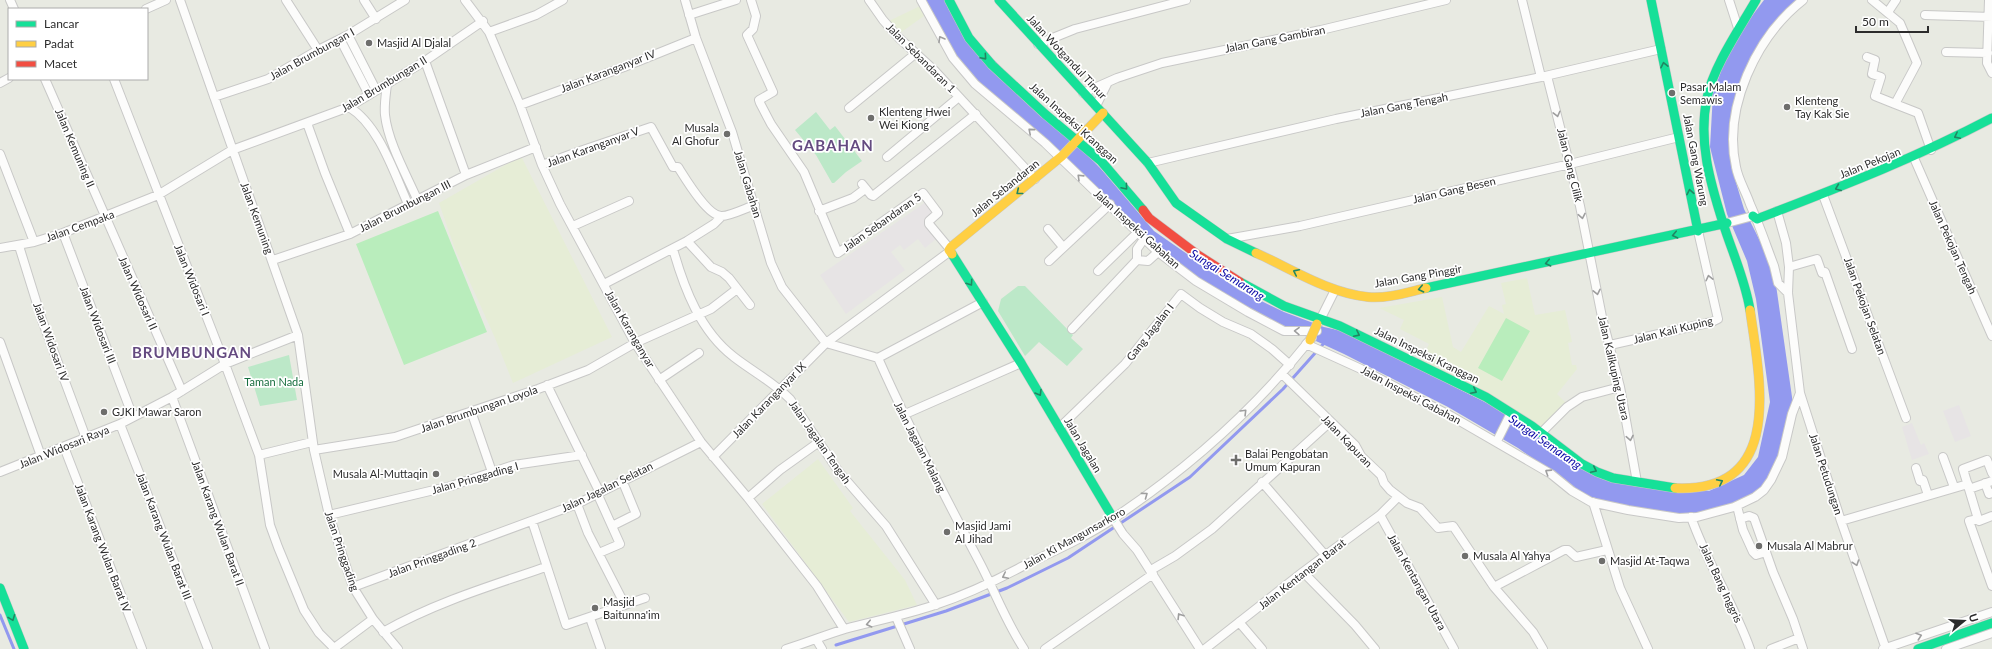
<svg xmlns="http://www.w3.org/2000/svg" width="1992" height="649" viewBox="0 0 1992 649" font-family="Lato,sans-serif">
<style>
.industrial{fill:#e7e4e5}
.education{fill:#e6edd6}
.green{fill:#bce8c8}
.pitch{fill:#b9edbc}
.water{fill:#9299ef}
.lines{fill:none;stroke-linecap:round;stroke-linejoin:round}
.stream{stroke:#9299ef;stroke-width:3}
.street-casing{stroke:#c8c8c7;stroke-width:10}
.fast-casing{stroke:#c8c8c7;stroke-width:10}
.slow-casing{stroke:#c8c8c7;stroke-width:10}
.jam-casing{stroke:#c8c8c7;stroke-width:10}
.street{stroke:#fcfcfb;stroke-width:8}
.fast{stroke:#16e098;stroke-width:9}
.slow{stroke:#ffcf43;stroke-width:9}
.jam{stroke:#f24e42;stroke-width:9}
.slow-bridge-casing{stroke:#c8c8c7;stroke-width:10;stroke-linecap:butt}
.slow-bridge{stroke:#ffcf43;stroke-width:9}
.oneway{stroke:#9e9e9e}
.oneway2{stroke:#218662}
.poi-dot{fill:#6e6e6c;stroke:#fff;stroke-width:1.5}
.labels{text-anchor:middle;stroke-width:3.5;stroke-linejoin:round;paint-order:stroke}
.street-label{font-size:11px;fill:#2c2c2c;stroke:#fff}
.poi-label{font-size:11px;fill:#2c2c2c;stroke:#fff;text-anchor:start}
.park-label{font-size:11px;fill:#176e3f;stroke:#fff}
.water-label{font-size:12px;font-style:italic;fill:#0807a5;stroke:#fff}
.district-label{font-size:15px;font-weight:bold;letter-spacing:1px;fill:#644a80;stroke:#fff}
</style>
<rect width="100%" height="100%" fill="#e8eae2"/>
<path class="industrial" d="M926,202L935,215L924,224L936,239L925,248L918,239L904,250L900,245L891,252L905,270L846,314L820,275Z
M1959,405L1971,436L1955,442L1943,411Z
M1912,423L1921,445L1924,443L1929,454L1912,460L1902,427Z"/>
<path class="education" d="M920,6L924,16L900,33L889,21Z
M521,156L612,337L513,383L495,338L455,249L439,203Z
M1527,278L1535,315L1565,310L1572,342L1568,343L1572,365H1576L1577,369L1557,394L1567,404L1542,429L1420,363L1429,344L1400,329L1404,320L1379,308L1442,297L1453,347L1461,352L1489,306L1504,314L1502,305L1506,304L1501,283Z
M818,459L853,508L850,511L905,580L917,605L849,622L762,504Z"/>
<path class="green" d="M816,112L830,130L835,126L862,161L846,172L834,183H832L816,155L795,130Z
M1018,286H1025L1073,335L1071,338L1083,349L1067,366L1039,342L1025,356L998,311L1001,299Z
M289,355L297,400L260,406L248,367Z"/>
<path class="pitch" d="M438,211L487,332L404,365L356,244Z
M1506,318L1530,331L1502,381L1478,368Z"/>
<path class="water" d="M924,0H945L956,21L1101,169L1154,231L1239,290L1284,312L1324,327L1342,331L1503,411L1587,471L1709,491L1744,475L1758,457L1770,402L1756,299L1747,261L1727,214L1710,147L1713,93L1724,63L1746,24L1764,0H1798L1750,64L1740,83L1730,120L1731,166L1744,209L1763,247L1776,285L1793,404L1781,458L1771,479L1755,497L1687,517L1592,501L1518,448L1448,407L1344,354L1262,316L1207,285L1155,245L1097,187L990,95L956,57Z"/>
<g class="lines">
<path class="stream" d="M0,615L14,649
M836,645L946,611L1007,588L1068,558L1190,477L1283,389L1325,342"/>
<defs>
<path id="street" d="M10,0L14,9
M180,0L298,335L314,450L329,515L353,587L373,619L398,649
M286,0L318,50
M364,0L376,19
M465,0L489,32L520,105L542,165L560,204L635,343L701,442L748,498L817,586L844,629
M685,0L696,38L732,132L771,263L782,287L826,343
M751,0L756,16L753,29L747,35L773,92L759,100L760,103L771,124L804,172L838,253L923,193L938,213L929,221V224L949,248
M869,0L883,20L899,38L934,70L1035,179
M921,0L953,58L975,84L1045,143L1158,252L1196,281L1248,312L1284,331H1317
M1522,0L1541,77
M1729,0L1738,28
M1872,0L1900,23L1917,63L1895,104L1918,113L1931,150
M1989,0L1987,63L1992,73
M146,9L166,0
M1888,12L1896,0
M689,15L736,0
M1925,15L1992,17
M489,32L536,15L563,0
M348,35L376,90
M340,39L369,95
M1038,44L1075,29L1186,0
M1946,52L1988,53
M1867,57L1875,60L1872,74L1881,77L1875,96L1895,104
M425,61L466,175
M1547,76L1580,206L1602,317L1620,387L1637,482
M45,79L182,391
M114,79L225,364L259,455L270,525L278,547L304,610L319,633L334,648
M0,83L9,78
M387,84C386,94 384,104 385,115C388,142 406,174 417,199
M1083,93L1117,78L1162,63L1321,30L1446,0
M214,97L268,79L318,50L348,35L405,0
M520,105L624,67L696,38
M1096,106L1107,84
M349,107C379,125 394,173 408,204
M849,108L915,54
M307,123L325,173L350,234
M0,154L34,242
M887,157L959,97
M1914,158L1992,336
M1148,163L1336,119L1541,77L1661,49
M542,165L580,151L651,127L673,167H678C685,178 708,217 722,216C730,216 746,208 755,205
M862,184L871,195L873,196L976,114
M1823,195L1906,418
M819,211L853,198L865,189
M1777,211L1786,243L1789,267L1788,293L1800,393L1841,521L1886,649
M1727,223L1753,216
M573,226L629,201
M1048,229L1063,247
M63,233L133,417
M1227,239L1300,226L1570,164L1679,137
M687,241L711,267L722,272L729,278L750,305
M19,246L42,320L86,438
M0,248L34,242L63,233L158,195L232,150L349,107L425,61L483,21
M673,249C684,288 700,331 734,357C752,371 773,382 790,399L839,472L886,526L936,605
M273,260L350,234L466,175L536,147
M1137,260L1148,261L1158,252
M1137,260V249L1144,239
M1049,261L1110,204
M1789,267L1817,259L1822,273L1825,272L1852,349
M1098,271L1138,232
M604,284L687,241L714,224L721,217
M1788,293L1778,283L1774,266C1766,245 1759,224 1750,204C1746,192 1738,179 1736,167C1723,108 1756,37 1803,0
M1319,322L1335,290
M1072,329L1137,260
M1312,338L1306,344L1361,369L1451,416L1551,474L1572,491L1591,502L1628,510L1679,518L1697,517L1734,507L1755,497L1764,490L1771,480L1782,457L1792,414L1800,393
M0,342L41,456
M826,343L878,358
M1610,345L1712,322L1718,319L1698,231
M878,358C909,428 944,495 980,563C995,592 1006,622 1024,649
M878,358L983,302
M1282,374L1355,445L1361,456L1381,475L1384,483L1390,490L1407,503L1420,508L1438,528L1453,526L1494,587L1533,632L1543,649
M659,380L699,353
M547,385L599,491
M172,397L265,649
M471,411L492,472
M903,415L1021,363
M120,424L208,649
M1059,428L1125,364L1181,294L1200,308L1223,322L1251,334L1272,349L1290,365
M1541,433L1567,407L1582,397L1620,387
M1497,441L1510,415
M64,447L142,649
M314,450L395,437L538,389L588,370L635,343L711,309L737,289
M259,455L312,442
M713,457L826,343L949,252
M1943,457L1954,487
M1916,468L1920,481L1923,480L1928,495
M0,472L120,424L172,397L225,364L298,335
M1992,473L1987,460L1963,469L1969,489L1992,481
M1262,482L1325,555
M1985,483L1989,494L1992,493
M1969,489L1978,519L1969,521L1992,586
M597,493L620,544L599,553
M748,498L780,470L819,442
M1593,502L1620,588L1648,649
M577,504L588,533L625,605
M1737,506L1743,530L1753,552L1756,555L1766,552
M329,515L451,486L514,465L582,455
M1380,515L1454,649
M1691,517C1707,563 1734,604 1750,649
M1113,518L1123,534L1137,550L1200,649
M1740,519L1749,516L1754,518L1773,572L1793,619L1803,649
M1978,519L1979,521L1992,516
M532,521L566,625L645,598
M1841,521L1968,484
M612,526L636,514L622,480
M1151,570L1175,556L1212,529L1330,422
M1303,572L1355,625L1375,649
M353,587L577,504L701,442
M1494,587L1564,550H1568L1576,557L1607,550
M896,617L910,649
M590,618L601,649
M1239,622L1262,649
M383,632C434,603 490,586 546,567
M816,639L822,649
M333,649L373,619
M786,649C806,643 825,635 845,629C875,621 905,615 935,605C965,595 995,581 1023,566C1054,551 1086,537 1114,518C1187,469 1254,410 1309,341
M1045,649L1153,574
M1205,649L1303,572L1380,515L1398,497
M1771,649L1799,638
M1883,649L1992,612
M1946,649L1992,633"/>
<path id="fast" d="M949,0L969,38L992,65L1045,114L1101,161L1143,210
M999,0L1148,163L1176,203L1227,239L1256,253
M1651,0L1698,231
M1753,216L1757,219C1837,188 1916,158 1992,118
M952,254L1021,363L1113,518
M1240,282L1284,306L1340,326L1486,397L1532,426L1582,464L1597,472L1613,478L1675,488
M1426,288L1727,223
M1750,310C1745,279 1732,252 1723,223C1710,182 1698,141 1707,98C1713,67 1740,28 1756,0
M0,588L24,649
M1918,649L1992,623"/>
<path id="slow" d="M1256,253C1292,269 1328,293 1368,297C1387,299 1408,292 1426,288
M952,254L949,250L951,247L1062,156L1103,113
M1675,488C1785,493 1760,381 1750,310"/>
<path id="jam" d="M1143,210L1149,218L1198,255L1240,282"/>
</defs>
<use href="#street" class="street-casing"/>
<use href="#fast" class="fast-casing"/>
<use href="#slow" class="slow-casing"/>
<use href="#jam" class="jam-casing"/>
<use href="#street" class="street"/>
<use href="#fast" class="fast"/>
<use href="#slow" class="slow"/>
<use href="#jam" class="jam"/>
<defs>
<path id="slow-bridge" d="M1310,340L1317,324"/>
</defs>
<use href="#slow-bridge" class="slow-bridge-casing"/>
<use href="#slow-bridge" class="slow-bridge"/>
</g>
<defs><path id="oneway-chevron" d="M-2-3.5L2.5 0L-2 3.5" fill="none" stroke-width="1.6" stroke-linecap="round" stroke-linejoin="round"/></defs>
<g class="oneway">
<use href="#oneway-chevron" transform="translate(941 39) rotate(-120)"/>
<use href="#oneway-chevron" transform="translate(1557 114) rotate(76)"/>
<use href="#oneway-chevron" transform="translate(1031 131) rotate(-139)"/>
<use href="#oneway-chevron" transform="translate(1080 177) rotate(-136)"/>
<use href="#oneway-chevron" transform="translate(1582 216) rotate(79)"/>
<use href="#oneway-chevron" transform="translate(1709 278) rotate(-103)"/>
<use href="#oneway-chevron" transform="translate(1597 292) rotate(78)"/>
<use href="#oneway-chevron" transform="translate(1297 331) rotate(-179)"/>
<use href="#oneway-chevron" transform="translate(1244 412) rotate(-45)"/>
<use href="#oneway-chevron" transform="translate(1630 438) rotate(79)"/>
<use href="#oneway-chevron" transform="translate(1548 472) rotate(-147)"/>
<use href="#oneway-chevron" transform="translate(1145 495) rotate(-36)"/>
<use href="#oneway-chevron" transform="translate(1856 563) rotate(71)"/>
<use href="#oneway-chevron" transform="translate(1005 576) rotate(154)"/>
<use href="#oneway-chevron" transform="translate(1180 616) rotate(-122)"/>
<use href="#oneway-chevron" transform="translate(869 624) rotate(167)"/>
<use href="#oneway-chevron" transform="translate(1919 636) rotate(-19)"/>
</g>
<g class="oneway2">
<use href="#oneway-chevron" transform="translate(984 57) rotate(49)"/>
<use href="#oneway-chevron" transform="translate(1664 65) rotate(-102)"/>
<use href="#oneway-chevron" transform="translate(1957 136) rotate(153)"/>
<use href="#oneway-chevron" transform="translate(1125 187) rotate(50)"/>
<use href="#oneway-chevron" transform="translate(1838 188) rotate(158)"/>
<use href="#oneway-chevron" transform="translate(1019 192) rotate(141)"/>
<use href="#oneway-chevron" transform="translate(1690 192) rotate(-101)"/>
<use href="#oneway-chevron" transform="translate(1675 235) rotate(168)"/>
<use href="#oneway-chevron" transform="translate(1548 263) rotate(168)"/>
<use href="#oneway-chevron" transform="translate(1296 272) rotate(-154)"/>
<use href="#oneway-chevron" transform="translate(970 283) rotate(56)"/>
<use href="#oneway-chevron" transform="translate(1421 289) rotate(168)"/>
<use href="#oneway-chevron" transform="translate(1357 334) rotate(26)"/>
<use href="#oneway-chevron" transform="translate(1474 391) rotate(27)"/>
<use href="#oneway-chevron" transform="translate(1039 393) rotate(59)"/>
<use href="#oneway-chevron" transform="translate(1594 470) rotate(25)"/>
<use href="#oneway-chevron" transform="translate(1720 482) rotate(-27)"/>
<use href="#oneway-chevron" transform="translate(12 618) rotate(69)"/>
</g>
<g class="poi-dot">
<circle cx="369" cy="43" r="4"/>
<circle cx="1672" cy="93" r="4"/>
<circle cx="1787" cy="107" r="4"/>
<circle cx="871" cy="118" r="4"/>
<circle cx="727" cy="134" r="4"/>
<circle cx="104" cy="412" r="4"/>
<path d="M1234 454h4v4h4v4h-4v4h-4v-4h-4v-4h4z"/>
<circle cx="436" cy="474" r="4"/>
<circle cx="947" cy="532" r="4"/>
<circle cx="1759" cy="546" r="4"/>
<circle cx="1465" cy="556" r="4"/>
<circle cx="1602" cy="561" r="4"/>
<circle cx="595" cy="608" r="4"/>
</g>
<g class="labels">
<g class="street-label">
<text transform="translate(1275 39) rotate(-11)" y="4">Jalan Gang Gambiran</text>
<text transform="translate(312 54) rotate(-29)" y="4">Jalan Brumbungan I</text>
<text transform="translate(1067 57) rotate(47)" y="4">Jalan Wotgandul Timur</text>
<text transform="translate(921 58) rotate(45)" y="4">Jalan Sebandaran 1</text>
<text transform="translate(608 71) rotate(-21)" y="4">Jalan Karanganyar IV</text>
<text transform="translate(384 84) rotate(-31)" y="4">Jalan Brumbungan II</text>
<text transform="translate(1404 105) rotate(-11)" y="4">Jalan Gang Tengah</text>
<text transform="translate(1074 123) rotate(42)" y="4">Jalan Inspeksi Kranggan</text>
<text transform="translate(593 147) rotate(-20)" y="4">Jalan Karanganyar V</text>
<text transform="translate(75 148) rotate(67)" y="4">Jalan Kemuning II</text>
<text transform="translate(1696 160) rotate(79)" y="4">Jalan Gang Warung</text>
<text transform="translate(1870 163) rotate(-22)" y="4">Jalan Pekojan</text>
<text transform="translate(1570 165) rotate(76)" y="4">Jalan Gang Cilik</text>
<text transform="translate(748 184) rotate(73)" y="4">Jalan Gabahan</text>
<text transform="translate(1005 188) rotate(-39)" y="4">Jalan Sebandaran</text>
<text transform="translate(1454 190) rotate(-13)" y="4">Jalan Gang Besen</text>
<text transform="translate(405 206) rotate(-27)" y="4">Jalan Brumbungan III</text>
<text transform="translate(257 218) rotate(70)" y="4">Jalan Kemuning</text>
<text transform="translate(882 222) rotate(-35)" y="4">Jalan Sebandaran 5</text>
<text transform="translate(80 226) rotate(-20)" y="4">Jalan Cempaka</text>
<text transform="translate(1137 229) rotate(42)" y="4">Jalan Inspeksi Gabahan</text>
<text transform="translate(1953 247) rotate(66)" y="4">Jalan Pekojan Tengah</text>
<text transform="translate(1418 276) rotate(-10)" y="4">Jalan Gang Pinggir</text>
<text transform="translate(192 280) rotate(68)" y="4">Jalan Widosari I</text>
<text transform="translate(138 293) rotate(66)" y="4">Jalan Widosari II</text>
<text transform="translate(1865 306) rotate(70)" y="4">Jalan Pekojan Selatan</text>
<text transform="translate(98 325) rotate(69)" y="4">Jalan Widosari III</text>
<text transform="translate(630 329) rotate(60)" y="4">Jalan Karanganyar</text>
<text transform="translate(1673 330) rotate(-14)" y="4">Jalan Kali Kuping</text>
<text transform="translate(1150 332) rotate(-52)" y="4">Gang Jagalan I</text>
<text transform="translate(51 342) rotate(70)" y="4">Jalan Widosari IV</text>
<text transform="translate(1427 355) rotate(26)" y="4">Jalan Inspeksi Kranggan</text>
<text transform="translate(1614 368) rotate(77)" y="4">Jalan Kalikuping Utara</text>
<text transform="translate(1411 395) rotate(28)" y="4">Jalan Inspeksi Gabahan</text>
<text transform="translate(769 400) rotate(-46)" y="4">Jalan Karanganyar IX</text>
<text transform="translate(479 409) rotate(-19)" y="4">Jalan Brumbungan Loyola</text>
<text transform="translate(1347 441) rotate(46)" y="4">Jalan Kapuran</text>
<text transform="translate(820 442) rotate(55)" y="4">Jalan Jagalan Tengah</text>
<text transform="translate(1083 445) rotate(59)" y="4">Jalan Jagalan</text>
<text transform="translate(64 447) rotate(-22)" y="4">Jalan Widosari Raya</text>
<text transform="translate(920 447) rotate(63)" y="4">Jalan Jagalan Malang</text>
<text transform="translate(1826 474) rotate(72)" y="4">Jalan Petudungan</text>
<text transform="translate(475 478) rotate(-16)" y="4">Jalan Pringgading I</text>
<text transform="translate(607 487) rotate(-26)" y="4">Jalan Jagalan Selatan</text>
<text transform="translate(218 523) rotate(70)" y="4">Jalan Karang Wulan Barat II</text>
<text transform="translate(164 536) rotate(69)" y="4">Jalan Karang Wulan Barat III</text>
<text transform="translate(1074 538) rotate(-29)" y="4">Jalan Ki Mangunsarkoro</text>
<text transform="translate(103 548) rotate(69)" y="4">Jalan Karang Wulan Barat IV</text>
<text transform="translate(342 551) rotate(71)" y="4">Jalan Pringgading</text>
<text transform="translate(432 558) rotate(-20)" y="4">Jalan Pringgading 2</text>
<text transform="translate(1302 574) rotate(-38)" y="4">Jalan Kentangan Barat</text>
<text transform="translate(1417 582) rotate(61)" y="4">Jalan Kentangan Utara</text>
<text transform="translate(1721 583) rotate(65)" y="4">Jalan Bang Inggris</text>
</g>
<g class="poi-label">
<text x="377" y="47">Masjid Al Djalal</text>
<text x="1680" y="91">Pasar Malam<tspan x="1680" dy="13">Semawis</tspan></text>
<text x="1795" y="105">Klenteng<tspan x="1795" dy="13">Tay Kak Sie</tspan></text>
<text x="879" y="116">Klenteng Hwei<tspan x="879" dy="13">Wei Kiong</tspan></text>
<text x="719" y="132" text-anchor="end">Musala<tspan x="719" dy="13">Al Ghofur</tspan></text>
<text x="112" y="416">GJKI Mawar Saron</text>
<text x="1245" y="458">Balai Pengobatan<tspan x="1245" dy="13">Umum Kapuran</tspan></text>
<text x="428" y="478" text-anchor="end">Musala Al-Muttaqin</text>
<text x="955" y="530">Masjid Jami<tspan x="955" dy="13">Al Jihad</tspan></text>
<text x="1767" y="550">Musala Al Mabrur</text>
<text x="1473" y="560">Musala Al Yahya</text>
<text x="1610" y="565">Masjid At-Taqwa</text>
<text x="603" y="606">Masjid<tspan x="603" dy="13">Baitunna'im</tspan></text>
</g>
<g class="park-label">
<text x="274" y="386">Taman Nada</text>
</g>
<g class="water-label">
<text transform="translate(1227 275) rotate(32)" y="4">Sungai Semarang</text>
<text transform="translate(1545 442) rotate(35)" y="4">Sungai Semarang</text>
</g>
<g class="district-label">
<text x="833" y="151">GABAHAN</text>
<text x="192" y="358">BRUMBUNGAN</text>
</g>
</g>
<rect x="8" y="8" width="140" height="72" fill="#ffffff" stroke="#ababab"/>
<rect x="16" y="21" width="20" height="6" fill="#16e098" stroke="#ababab"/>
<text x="44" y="28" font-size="12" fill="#2c2c2c">Lancar</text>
<rect x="16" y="41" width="20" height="6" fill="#ffcf43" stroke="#ababab"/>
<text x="44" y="48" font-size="12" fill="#2c2c2c">Padat</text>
<rect x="16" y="61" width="20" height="6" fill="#f24e42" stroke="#ababab"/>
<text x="44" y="68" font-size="12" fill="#2c2c2c">Macet</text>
<g transform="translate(1964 621) rotate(72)" stroke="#ffffff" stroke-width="3" paint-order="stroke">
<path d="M0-3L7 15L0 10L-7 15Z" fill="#2c2c2c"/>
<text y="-6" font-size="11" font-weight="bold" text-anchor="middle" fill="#2c2c2c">U</text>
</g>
<path d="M1856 26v6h72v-6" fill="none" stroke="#2c2c2c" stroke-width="2"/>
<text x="1862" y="26" font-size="12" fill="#2c2c2c" stroke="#ffffff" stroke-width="3" paint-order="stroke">50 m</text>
</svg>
